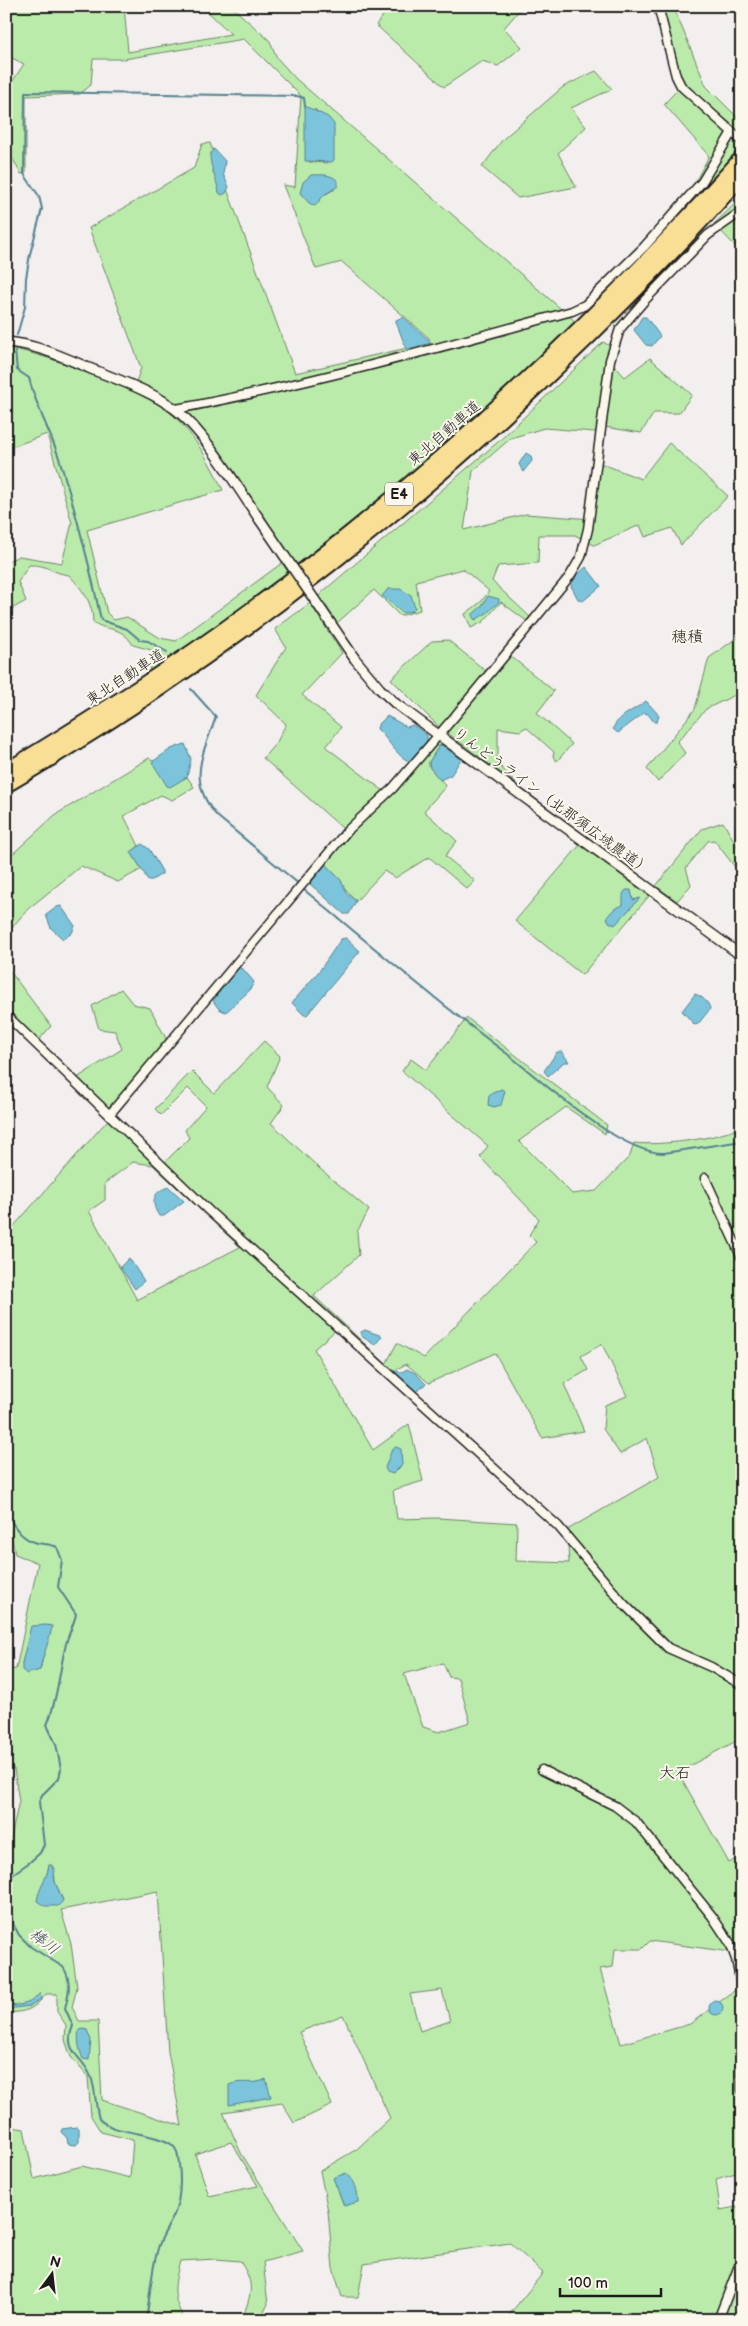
<svg xmlns="http://www.w3.org/2000/svg" width="748" height="2326" viewBox="0 0 748 2326" font-family="'Balsamiq Sans','Klee One',sans-serif">
<style>
.green{fill:#bbebab;stroke:#6c8464;fill-rule:evenodd}
.water{fill:#7bc4dc;stroke:#55818f}
.lines{fill:none;stroke-linecap:round;stroke-linejoin:round}
.stream{stroke:#55818f;stroke-width:2}
.minor-casing{stroke:#1c1c1c;stroke-width:11}
.tertiary-casing{stroke:#1c1c1c;stroke-width:12}
.motorway-casing{stroke:#1c1c1c;stroke-width:18}
.minor{stroke:#fbf7ec;stroke-width:8}
.tertiary{stroke:#fbf7ec;stroke-width:9}
.motorway{stroke:#f9df96;stroke-width:14}
.tertiary-bridge-casing{stroke:#1c1c1c;stroke-width:12;stroke-linecap:butt}
.tertiary-bridge{stroke:#fbf7ec;stroke-width:9}
.labels{text-anchor:middle;stroke-width:4;stroke-linejoin:round;paint-order:stroke}
.shield{fill:#fbf7ec;stroke:#5f5e5a;stroke-width:1}
.shield-label{font-size:14px;font-weight:bold;fill:#1c1c1c}
.street-label{font-size:15px;fill:#1c1c1c;stroke:#fbf7ec}
.neighbourhood-label{font-size:16px;fill:#1c1c1c;stroke:#fbf7ec}
.water-label{font-size:16px;font-style:italic;fill:#3d575f;stroke:#fbf7ec}
</style>
<rect width="100%" height="100%" fill="#f2efee"/>
<filter id="ink" filterUnits="userSpaceOnUse"><feTurbulence type="fractalNoise" baseFrequency=".02" numOctaves="2"/><feDisplacementMap in="SourceGraphic" scale="10" xChannelSelector="R" yChannelSelector="G"/><feConvolveMatrix kernelMatrix="1 2 1 2 8 2 1 2 1" color-interpolation-filters="sRGB"/></filter>
<g filter="url(#ink)">
<path class="green" d="M6,6H124L128,52L231,34L202,6H231L270,41L277,58L296,79L576,322C492,413 393,489 296,565L207,437L136,382L141,368L89,228L194,168L202,144L210,143L295,373L430,343L429,338L342,262L316,269L283,185L295,187L301,96L244,39L124,59H93L91,85L80,94L26,96V173L21,174L6,146V91L24,64L6,55ZM315,109L334,129C332,141 335,151 328,163L309,162ZM335,189L324,195H303L300,193Z
M390,6H523L504,28L522,47L498,66L482,61L444,87L376,25Z
M661,6H673L706,86L742,122V133L683,84Z
M596,71L612,89L571,108L586,127L558,153L576,187L518,198L482,167L503,139L563,87Z
M680,87L741,146L703,190L696,180L709,156L664,104Z
M742,197V253L714,224Z
M603,342L610,346L613,364L625,377L650,358L692,395L679,413H654L641,433L599,426L595,432L544,428L511,438L473,471L464,530L526,514L592,519L600,463L641,479L669,443L728,496L681,545L672,528L645,537L640,525L594,545L575,535H539L538,563L498,566L492,581L531,618L528,622L501,602L483,622L471,628L465,614L481,602L489,591L463,569L416,581L420,610L400,616L374,590L337,623L319,595L499,441Z
M12,349C47,354 149,392 174,416C196,437 210,463 223,490L87,530L107,613L114,620L127,617L160,638L176,641L282,563L288,572L221,623L149,671L155,651L133,645C120,624 109,633 93,622C93,602 82,589 69,575C51,573 48,564 29,565L18,582L26,601L6,612V562L19,556L62,563L72,523L47,434L6,449V354Z
M310,603L342,653L302,695L341,727L326,747L385,792L432,737L442,745L439,746L429,762V766L446,786L424,811L457,841L445,856L475,881L467,889L429,857L395,878L384,871L356,901L323,863L349,834L263,758L277,742L286,724L256,695L286,647L275,629Z
M742,634L741,692L706,709L677,742L685,753L658,782L647,769L695,709L709,658Z
M448,640L487,672L504,651L554,691L537,713L572,744L557,761L553,757L554,752L526,727L520,731L498,728V755L495,760L517,785L438,726L391,679L432,641Z
M149,758L153,760L167,785L187,777L194,787L172,800L161,795L124,816L139,846L131,852L142,869L118,882L81,866L28,909L6,934V860L55,815Z
M723,822L742,855L735,867L714,840L708,841L686,868L691,885L677,901L656,886L702,829Z
M580,845L649,896L582,975L515,921Z
M6,966L51,1026L38,1041L6,1012Z
M121,989L133,1004L150,1008L170,1046L114,1113L164,1163L189,1138L185,1130L206,1106L188,1088L161,1115L155,1109L192,1071L214,1093L264,1041L280,1056L267,1087L284,1105L271,1123L319,1168L369,1210L357,1232L359,1255L314,1296L386,1364L397,1343L424,1358L536,1242L529,1235L539,1219L480,1157L488,1146L402,1071L411,1059L426,1070L467,1018L607,1125L605,1134L566,1107L519,1141L572,1194L596,1191L630,1156L634,1143C659,1146 720,1139 742,1126V1738L678,1772L729,1863L742,1855V2171L716,2179L720,2210L742,2206V2314L736,2320H505L543,2273L510,2243L364,2264L358,2297H342L333,2268L328,2211L320,2171L357,2149L390,2118L343,2015L299,2032L332,2105L294,2123L282,2103L223,2112L241,2153L303,2251L263,2262L268,2304L260,2320H242C251,2293 256,2286 240,2261L216,2259L180,2261C174,2285 171,2298 185,2320H6V2126L24,2129L34,2179L82,2166L130,2178L133,2140L101,2132L91,2116L88,2077L71,2057L65,2040L66,2025L57,2012V1994H46C34,2010 26,2012 6,2013V1838H11L19,1801L14,1769H6V1670L16,1669L38,1563L15,1554L10,1529L6,1521V1235L114,1113L77,1078L122,1049L115,1031L99,1029L92,1006ZM133,1162L153,1165L240,1247L137,1300L89,1211L105,1200V1183ZM336,1330L386,1375L406,1364L429,1383L495,1353L542,1438L584,1431L564,1384L588,1370L581,1356L602,1344L627,1396L605,1405L603,1429L620,1454L647,1438L659,1477L567,1530L569,1563L516,1561L517,1523L438,1518L397,1519L393,1490L423,1481L409,1424L373,1450L314,1349ZM47,1640L40,1670L22,1663L27,1645ZM443,1663L449,1677L458,1678L470,1722L439,1732L423,1727L404,1674ZM49,1865L54,1868L55,1882L63,1900L45,1883ZM158,1891L168,2052L182,2126L102,2100L98,2021H79L72,2007L77,1987L71,1944L61,1910ZM650,1941L731,1952L738,1988L690,2024L621,2044L600,1969L613,1967L615,1949H642ZM442,1990L450,2021L420,2031L410,1994ZM231,2142L258,2186L209,2196L195,2154Z"/>
<path class="water" d="M305,106L328,117L334,124V160L332,162L305,161Z
M214,149L225,161L223,174L229,187L226,193L222,195L219,193C217,180 210,168 210,154Z
M311,175C321,175 330,173 338,181V186L324,195L315,206L309,203L300,193L303,182Z
M403,317L430,341L431,343L408,349L406,348L396,322V320Z
M642,317H646L660,336L652,346L646,345L634,330Z
M526,453L531,456L532,461L523,472L519,464Z
M586,567L601,586L583,601L578,599L571,586L576,576Z
M388,589H400L411,595L415,608L412,611L403,613L382,596Z
M488,596L499,599V602L487,613L475,620L473,618V614L482,606Z
M646,701L659,715L657,722H654L648,714L644,713L618,733L613,729C616,717 636,709 646,701Z
M387,716L407,727L413,725L427,735V742L410,761C398,759 387,737 377,729L378,725Z
M185,744L191,759L187,777L170,787L167,786L152,762L171,749Z
M442,745L461,759L451,775L440,780L430,768L429,762L439,746Z
M142,844L149,849L162,871V874L152,880H148L131,852Z
M325,864L341,880L347,894L356,901L349,914H344L310,884Z
M626,890H631L633,900L640,898L615,925L609,922L607,917L614,909L623,905V894Z
M61,906L75,926L72,933L63,939L51,928L46,915L57,907Z
M346,938L360,951L307,1015H304L292,1003L320,970L341,939Z
M237,967L243,969L254,982L250,990L226,1012L219,1009L213,1001Z
M695,994C701,996 709,1002 710,1009L698,1024L695,1025L682,1011Z
M557,1052H562L569,1062H564L548,1076L544,1071Z
M501,1089L505,1091L501,1105L494,1107L488,1105L489,1095Z
M169,1187L184,1201L164,1216H159C150,1202 153,1191 169,1187Z
M129,1258L144,1281L135,1289L120,1267Z
M365,1330L382,1336L375,1345L361,1336V1332Z
M407,1369L415,1373L426,1384L416,1392L395,1373L396,1371L402,1372Z
M396,1447L401,1449L402,1465L393,1474L387,1472L385,1468L392,1449Z
M46,1625L52,1626C51,1636 42,1658 40,1670L27,1674L22,1670V1663L31,1626Z
M49,1865H52L55,1882L63,1901L58,1906H45L37,1901C39,1887 47,1879 49,1865Z
M40,1993L41,1999L31,2006L6,2009V2006C21,2005 31,2005 40,1993Z
M709 2008a7 7 0 1 1 14 0a7 7 0 1 1-14 0Z
M83,2029L87,2030L91,2040L89,2060L83,2059C79,2050 77,2040 79,2030Z
M266,2079L271,2097L229,2105V2085C241,2079 254,2086 266,2079Z
M76,2127L79,2128V2142L76,2145L68,2144L67,2138L61,2132L62,2129Z
M346,2173C355,2180 358,2190 358,2202L344,2206L333,2178Z"/>
<g class="lines">
<path class="stream" d="M17,335L25,307L26,278L30,254L42,209L39,196L24,174L25,92L297,96L304,98L305,106
M15,351L17,370L29,378C36,407 51,433 60,461C76,513 90,566 101,620L127,629L140,640L148,641L167,652
M191,689L216,717C202,756 187,781 217,816L300,885
M303,889C370,944 436,1001 506,1053C541,1080 620,1154 664,1153L742,1141
M6,1515C15,1525 19,1537 34,1542C42,1545 49,1543 57,1547L62,1560L58,1587L76,1614C75,1621 68,1635 66,1644C59,1671 58,1699 47,1725L56,1744L61,1769L59,1778L42,1795L39,1802L44,1845L40,1853L30,1862L14,1873L8,1882V1897L11,1920L19,1935L31,1947L63,1967C72,1980 69,1994 65,2008L73,2026C62,2053 83,2055 91,2077C96,2090 95,2105 99,2119C115,2135 150,2131 171,2144C178,2149 178,2156 179,2164C181,2182 181,2200 173,2217C167,2229 160,2238 157,2252C151,2274 150,2297 146,2320"/>
<defs>
<path id="minor" d="M658,6L676,76L681,86L742,141
M176,409C309,384 442,347 572,311L585,305L644,247L702,182L732,132
M6,1015L209,1211L558,1526L623,1603L668,1648L711,1667L742,1685
M110,1114L347,831L393,788L455,716L570,576L581,557L588,529L610,360L620,329L644,301L708,235L742,211
M705,1178L742,1258
M542,1770L615,1806L636,1822L712,1916L730,1943L736,1959L742,1990
M742,2061V2090
M718,2320L742,2258"/>
<path id="tertiary" d="M6,342C35,344 63,357 89,368C118,380 150,390 175,409C204,431 238,488 260,520
M355,659L380,689L396,704L742,956"/>
<path id="motorway" d="M6,771C80,726 154,680 225,629C415,492 586,333 742,158
M6,785C283,623 529,414 742,176"/>
</defs>
<use href="#minor" class="minor-casing"/>
<use href="#tertiary" class="tertiary-casing"/>
<use href="#motorway" class="motorway-casing"/>
<use href="#minor" class="minor"/>
<use href="#tertiary" class="tertiary"/>
<use href="#motorway" class="motorway"/>
<defs>
<path id="tertiary-bridge" d="M260,520L355,659"/>
</defs>
<use href="#tertiary-bridge" class="tertiary-bridge-casing"/>
<use href="#tertiary-bridge" class="tertiary-bridge"/>
</g>
</g>
<g class="labels">
<rect class="shield" x="385" y="482.5" width="28" height="23" rx="4"/>
<g class="shield-label">
<text x="399" y="499">E4</text>
</g>
<g class="street-label">
<text transform="translate(444 433) rotate(-41)" y="5">東北自動車道</text>
<text transform="translate(125 677) rotate(-33)" y="5">東北自動車道</text>
<text transform="translate(552 801) rotate(36)" y="5">りんどうライン（北那須広域農道）</text>
</g>
<g class="neighbourhood-label">
<text x="687" y="642">穂積</text>
<text x="675" y="1778">大石</text>
</g>
<g class="water-label">
<text transform="translate(45 1941) rotate(38)" y="6">棒川</text>
</g>
</g>
<rect width="748" height="2326" fill="none" stroke="#fbf7ec" stroke-width="25"/>
<rect x="12" y="12" width="723" height="2301" fill="none" stroke="#1c1c1c" stroke-width="2" filter="url(#ink)"/>
<g transform="translate(52 2274) rotate(15)" stroke="#fbf7ec" stroke-width="4" paint-order="stroke">
<path d="M0-4L9 19L0 12L-9 19Z" fill="#1c1c1c"/>
<text y="-8" font-size="14" font-weight="bold" text-anchor="middle" fill="#1c1c1c">N</text>
</g>
<path d="M560 2288v8h101v-8" fill="none" stroke="#1c1c1c" stroke-width="2.5"/>
<text x="568" y="2288" font-size="15" fill="#1c1c1c" stroke="#fbf7ec" stroke-width="4" paint-order="stroke">100 m</text>
</svg>
